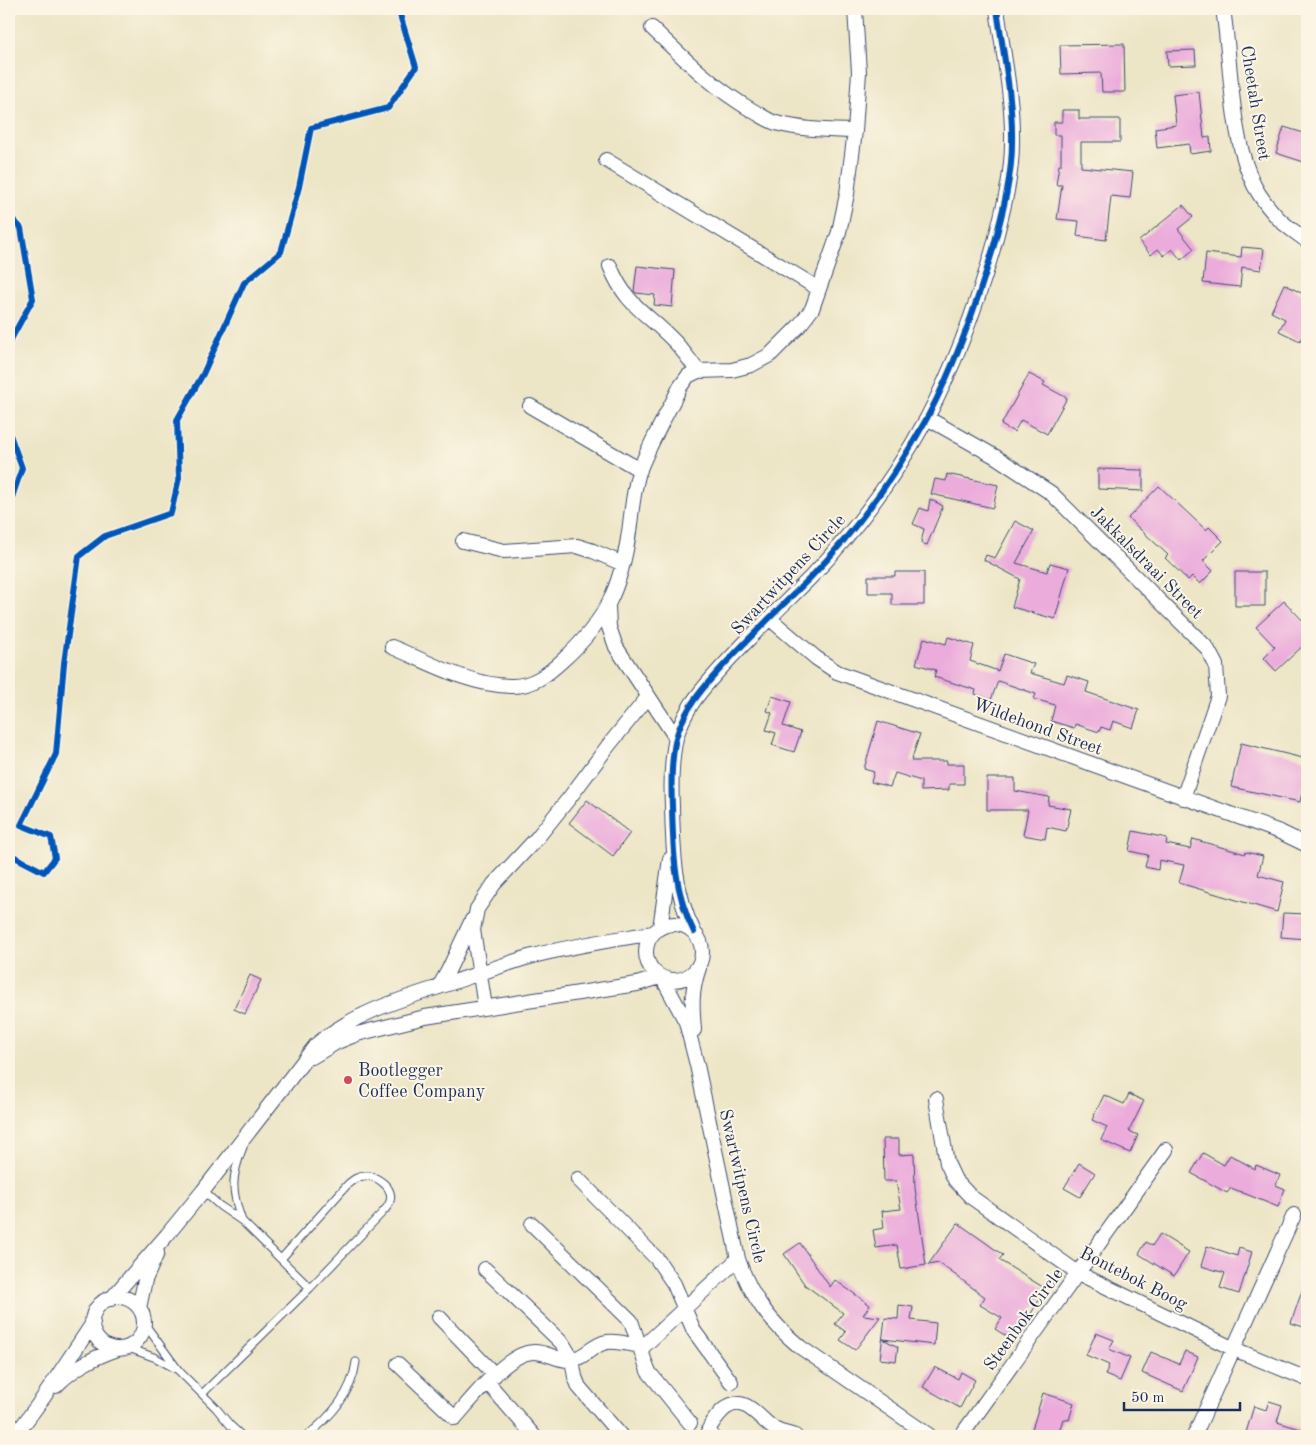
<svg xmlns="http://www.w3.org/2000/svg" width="1316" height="1445" viewBox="0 0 1316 1445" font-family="'Old Standard TT',serif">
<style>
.building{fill:#ebabdb}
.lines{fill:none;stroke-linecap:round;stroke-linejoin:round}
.lane-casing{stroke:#3a4a6e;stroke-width:9}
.street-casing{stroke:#3a4a6e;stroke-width:16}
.lane{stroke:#fff;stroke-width:7}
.street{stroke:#fff;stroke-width:14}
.cycleway-casing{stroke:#fcf5e5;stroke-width:9}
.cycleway{stroke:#0057b8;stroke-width:6}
.poi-dot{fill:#d1495b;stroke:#fcf5e5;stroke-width:2}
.labels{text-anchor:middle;stroke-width:4;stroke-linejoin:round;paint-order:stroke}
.street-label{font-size:18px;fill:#1b2f5e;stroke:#fcf5e5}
.poi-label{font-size:18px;fill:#1b2f5e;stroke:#fcf5e5;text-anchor:start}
</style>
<rect width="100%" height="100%" fill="#fcf5e5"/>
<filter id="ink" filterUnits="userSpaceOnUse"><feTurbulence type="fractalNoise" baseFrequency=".02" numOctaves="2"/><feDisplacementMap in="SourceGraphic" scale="10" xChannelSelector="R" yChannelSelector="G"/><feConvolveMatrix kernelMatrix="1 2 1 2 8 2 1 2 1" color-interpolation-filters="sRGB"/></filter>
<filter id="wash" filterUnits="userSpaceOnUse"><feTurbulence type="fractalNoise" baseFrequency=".0096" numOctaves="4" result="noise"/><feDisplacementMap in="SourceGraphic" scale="20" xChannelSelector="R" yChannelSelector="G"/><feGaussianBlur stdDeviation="1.12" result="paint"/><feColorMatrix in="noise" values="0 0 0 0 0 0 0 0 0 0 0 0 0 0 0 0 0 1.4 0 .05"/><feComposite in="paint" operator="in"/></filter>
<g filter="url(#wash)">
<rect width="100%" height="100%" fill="#ece5c6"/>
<g id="blocks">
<path class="building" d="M1124,44L1125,92H1102L1101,73L1061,74L1060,45Z
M1195,50L1196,65L1168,66L1167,51Z
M1199,92L1204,138L1210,137L1211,151L1190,154L1189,144L1157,148L1155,128L1176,125L1173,95Z
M1062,110H1079V119H1120V142H1081V167L1133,172L1130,198L1111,196L1106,240L1077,236L1079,221L1057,219L1062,185H1056L1059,165H1061V135H1054V122H1062Z
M1284,127L1307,134V163L1276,153Z
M1183,205L1193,217L1178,229L1194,249L1181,260L1172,249L1164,256L1158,249L1151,255L1139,241Z
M1242,247L1264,249L1261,270L1242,267L1240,287L1203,283L1206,253L1241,257Z
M637,266L675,270L672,307L654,305L655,295L636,293L634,291Z
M1284,284L1307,296V326L1300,341L1279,331L1285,319L1271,312Z
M1029,374L1045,382L1043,385L1067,398L1047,434L1021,420L1014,432L1001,425Z
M1098,469L1143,470V491L1098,489Z
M947,474L998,485L993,508L931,494L935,479L946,481Z
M1159,486L1206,530L1209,527L1223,541L1203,561L1213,571L1200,584L1192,576L1188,580L1165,558L1168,555L1128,518Z
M930,499L943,506L927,545L921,543L924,529L913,524L920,508L928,511Z
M1015,521L1034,531L1016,563L1047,572L1050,563L1069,568L1055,619L1012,607L1020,579L984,560L986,555L995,558Z
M895,572H924V605H892V593H868V576H895Z
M1235,572H1265V606H1235Z
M1284,601L1307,625V642L1276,671L1264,658L1275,647L1256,627Z
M948,637L974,645L970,661L998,671L1004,654L1034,664L1030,673L1064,683L1067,675L1089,682L1086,692L1139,710L1133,728L1113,721L1110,730L1101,727L1099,732L1075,724L1074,728L1051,721L1055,705L1034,699L1036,694L998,681L991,700L975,694L976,690L934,677L936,670L916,664L924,638L946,644Z
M772,696L791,702L783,726L801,732L794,752L772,745L776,733L766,730L772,713L767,711Z
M878,721L920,734L911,761H947V764H964V784H949V790L921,791V781L895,773L890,787L871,782L874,772L864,769Z
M1241,743L1307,759V767L1300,802L1231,787Z
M987,778H1015V791L1049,797L1048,805L1071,809L1066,831L1047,827L1045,839L1023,835L1028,810H987Z
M587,800L630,833L613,856L569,823Z
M1133,831L1167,838L1166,844L1190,849L1193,839L1245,854L1246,852L1263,856L1258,875L1284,882L1277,912L1179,883L1184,865L1159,860L1158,870L1145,867L1148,855L1129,851Z
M1283,913L1307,914V939L1281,937Z
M250,975L261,980L245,1014L234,1009Z
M1129,1094L1144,1101L1129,1131L1138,1135L1130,1153L1101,1140L1107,1127L1092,1120L1104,1095L1124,1104Z
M883,1139H899V1155L914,1154L915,1188L926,1265L901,1269L897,1245L876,1248L873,1230L884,1228L882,1211L901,1209L896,1181H884Z
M1203,1153L1224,1165L1230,1155L1255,1169L1256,1165L1280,1175L1276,1185L1285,1189L1278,1207L1231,1188L1227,1193L1191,1173Z
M1079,1163L1095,1173L1080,1197L1064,1188Z
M958,1223L1003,1255L999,1260L1046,1289L1014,1341L995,1329L1002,1318L980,1305L985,1297L939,1263L928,1265Z
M1160,1234L1189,1252L1174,1276L1139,1254L1146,1242L1152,1246Z
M800,1243L830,1287L835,1280L870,1305L863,1315L880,1317L855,1350L840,1340L846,1332L835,1324L843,1313L805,1285L784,1254Z
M1207,1246L1237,1256L1239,1248L1252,1252L1239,1294L1220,1288L1225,1273L1201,1266Z
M1305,1282L1307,1283V1328L1291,1323Z
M899,1305L913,1307L911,1320L936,1323L934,1345L883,1339L898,1347L896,1361L880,1359L885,1318L898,1319Z
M1096,1333L1114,1340L1109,1349L1130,1358L1120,1381L1105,1375L1109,1365L1086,1355Z
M1185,1351L1198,1357L1183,1391L1142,1373L1151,1352L1179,1364Z
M935,1367L958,1379L961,1372L975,1380L960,1408L923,1387Z
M1043,1393L1074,1403L1069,1420L1063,1419L1058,1436H1030Z
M1269,1401L1282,1405L1277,1422L1307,1431V1436H1245L1254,1406L1266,1410Z"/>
</g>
</g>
<g filter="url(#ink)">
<use href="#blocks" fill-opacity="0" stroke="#3a4a6e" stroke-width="1"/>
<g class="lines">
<defs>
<path id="lane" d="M203,1191L220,1206L242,1221L310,1288
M242,1221C231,1191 231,1177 243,1147
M144,1323L179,1371L216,1408L230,1425L242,1436
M126,1347L156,1358L176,1369
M202,1394L310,1288L381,1214C385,1210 389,1206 390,1201C394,1188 378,1176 366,1176C358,1176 354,1179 348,1184L281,1259
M307,1436C330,1417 352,1394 356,1362"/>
<path id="street" d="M1223,9C1231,60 1230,128 1250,176C1255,190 1266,205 1277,217C1285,226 1297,233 1307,241
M652,28C683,58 717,91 755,112C762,116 769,121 776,123C802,130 828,130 855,131
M606,160L819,289
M610,266C626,306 646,312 674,341C683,350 690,361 698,371
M530,406L640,470
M927,418L996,457L1051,493L1207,648L1216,665L1218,696L1183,798
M463,541L504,551L577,546L593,551L623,564
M608,606L609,627L616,647L676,738
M769,618L816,658L837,672L1280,832L1307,845
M392,647C430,663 469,685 510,686C532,687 548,674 563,660C605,622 621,588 629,532C632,511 633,489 640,469C651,441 667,414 680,387L688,376L698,371L732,370L751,365L770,355L799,326L812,309L839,232L847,194L855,131L859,72L855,9
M646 952a28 28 0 1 1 56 0a28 28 0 1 1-56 0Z
M660,928L670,859
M694,932C674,893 673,849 672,806C671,784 671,760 676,738C679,727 685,715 691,705C704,685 721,668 738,650C762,625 787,601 811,577C856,530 896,475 927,418C955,365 976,307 993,249C1002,214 1012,179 1012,143C1013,97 1003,53 997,9
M663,979L686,1022L697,1065L738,1259C751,1297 769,1321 800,1347L930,1436
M439,987L448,971L472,920
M485,1007L473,930L477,909L494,884L537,838L570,797L608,746L648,697
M694,1030C692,1006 691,991 699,968
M312,1057L337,1042L357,1034L425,1017L637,984L660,977
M936,1099L947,1163L955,1180L971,1197L1078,1273L1234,1349L1307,1379
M578,1179L657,1259L674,1284L694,1331L731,1382
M532,1224L631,1321L648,1371L690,1423
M485,1269L563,1344L572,1359L575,1377L579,1387L621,1436
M92 1323a26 26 0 1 1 52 0a26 26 0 1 1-52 0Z
M111,1299L167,1235L203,1191L316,1045C351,1015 395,1001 439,987C469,977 499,966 529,957C569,946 612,940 653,933
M139,1308L145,1280L157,1253
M439,1317L495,1375
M398,1364L455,1418C472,1399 507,1353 533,1352C546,1351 557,1361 570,1360C584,1359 593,1344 607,1342C620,1340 632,1347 645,1345L738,1259
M488,1383L534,1436
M56,1386C74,1367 95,1357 118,1349
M15,1436L43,1398L93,1323
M712,1436L709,1429C713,1421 717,1416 723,1410C745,1391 759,1420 776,1430C782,1433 789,1434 795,1436
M961,1436L1166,1150
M1194,1436L1294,1215"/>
</defs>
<use href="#lane" class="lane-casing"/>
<use href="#street" class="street-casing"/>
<use href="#lane" class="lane"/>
<use href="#street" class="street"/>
<defs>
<path id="cycleway" d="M9,215L21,228L33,299L9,343
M9,432L22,468L9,506
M9,854L44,872L55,858L51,837L21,825L56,754L64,663L79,556L105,536L171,513L179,478L177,420L203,374L244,283L281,252L299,187L311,128L388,108L416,67L400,15V9
M694,932C674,893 673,849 672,806C671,784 671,760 676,738C679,727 685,715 691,705C704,685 721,668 738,650C762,625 787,601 811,577C856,530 896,475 927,418C955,365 976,307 993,249C1002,214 1012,179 1012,143C1013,97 1003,53 997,9"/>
</defs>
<use href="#cycleway" class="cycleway-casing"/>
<use href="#cycleway" class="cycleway"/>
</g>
</g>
<circle class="poi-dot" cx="348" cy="1080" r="5"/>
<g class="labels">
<g class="street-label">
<text transform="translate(1256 103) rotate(81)" y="6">Cheetah Street</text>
<text transform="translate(1147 562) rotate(45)" y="6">Jakkalsdraai Street</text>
<text transform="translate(788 574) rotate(-47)" y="6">Swartwitpens Circle</text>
<text transform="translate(1038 726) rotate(20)" y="6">Wildehond Street</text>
<text transform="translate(743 1186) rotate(77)" y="6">Swartwitpens Circle</text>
<text transform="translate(1134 1278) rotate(27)" y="6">Bontebok Boog</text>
<text transform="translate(1023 1319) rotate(-54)" y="6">Steenbok Circle</text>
</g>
<g class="poi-label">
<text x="358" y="1076">Bootlegger<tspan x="358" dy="21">Coffee Company</tspan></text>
</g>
</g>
<rect width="1316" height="1445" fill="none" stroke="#fcf5e5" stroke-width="30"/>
<path d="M1124 1402v8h116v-8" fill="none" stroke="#1b2f5e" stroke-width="2.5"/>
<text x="1131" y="1402" font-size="15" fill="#1b2f5e" stroke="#fcf5e5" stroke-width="4" paint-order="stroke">50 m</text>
</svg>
